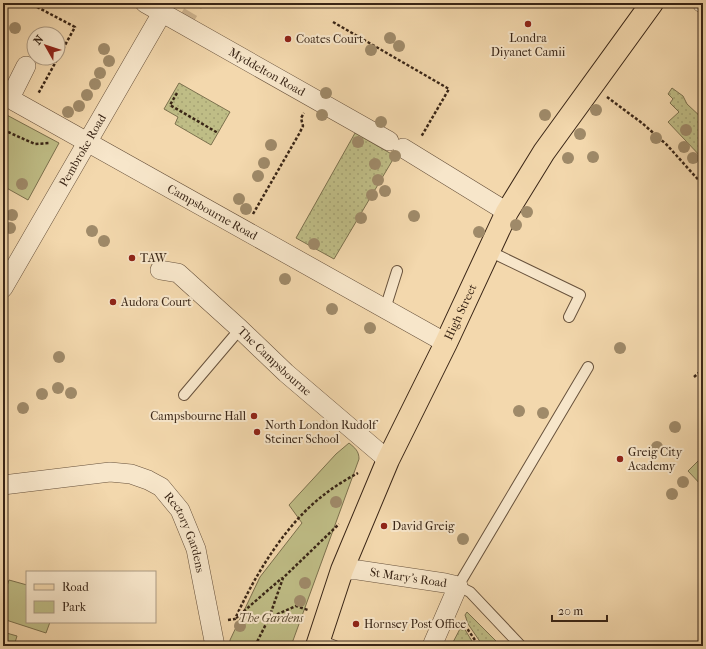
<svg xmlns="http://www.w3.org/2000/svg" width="706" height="649" viewBox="0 0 706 649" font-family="'IM FELL French Canon',serif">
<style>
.grass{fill:url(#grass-dots);stroke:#7c714e}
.park{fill:#bfbd86;stroke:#7c714e}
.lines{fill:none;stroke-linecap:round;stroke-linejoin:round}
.pedestrian-tunnel{stroke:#ceb48f;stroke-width:15;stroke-dasharray:15 8;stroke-linecap:butt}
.service-casing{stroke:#68523c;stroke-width:12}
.minor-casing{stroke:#68523c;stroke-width:20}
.primary-casing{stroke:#392516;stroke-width:24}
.path{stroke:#392516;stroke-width:2.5;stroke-dasharray:3 2;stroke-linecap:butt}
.service{stroke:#f7e6ca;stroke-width:10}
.minor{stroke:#f7e6ca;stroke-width:19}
.primary{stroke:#f3d8ad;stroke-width:22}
.tree{fill:#9f8a69}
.poi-dot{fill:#8f2418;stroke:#f7e6ca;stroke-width:1.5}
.labels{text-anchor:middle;stroke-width:4;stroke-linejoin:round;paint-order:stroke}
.poi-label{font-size:12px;fill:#392516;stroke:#f7e6ca;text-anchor:start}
.street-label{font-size:12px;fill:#392516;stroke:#f7e6ca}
.park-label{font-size:12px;font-style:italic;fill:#5a4b32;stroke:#f7e6ca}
</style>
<defs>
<pattern id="grass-dots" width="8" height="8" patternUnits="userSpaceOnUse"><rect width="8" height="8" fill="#bfbd86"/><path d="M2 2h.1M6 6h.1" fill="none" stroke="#a5a273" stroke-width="1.8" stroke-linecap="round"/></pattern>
</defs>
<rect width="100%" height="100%" fill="#f3d8ad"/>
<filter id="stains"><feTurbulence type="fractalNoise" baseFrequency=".005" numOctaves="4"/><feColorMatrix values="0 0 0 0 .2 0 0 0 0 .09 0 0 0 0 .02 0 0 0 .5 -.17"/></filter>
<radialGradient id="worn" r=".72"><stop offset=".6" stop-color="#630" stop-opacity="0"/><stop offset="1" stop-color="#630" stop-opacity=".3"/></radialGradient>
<path class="grass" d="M179,83L230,112L211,145L175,124L178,117L164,109Z
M672,88L683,96L687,104L703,119V159L668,122L679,112L670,103L673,99L668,94Z
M355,133L395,156L334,259L296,238Z
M467,612L501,646H483L468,624L465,615Z
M461,627L464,628L475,646H451Z"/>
<path class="park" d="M3,113L59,143L28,200L3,186Z
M349,443C355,448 359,451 359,459L291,646H230V640L260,577L302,523L289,505L336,454Z
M703,456V487L688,471Z
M9,580L27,585V622H50L46,633L3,619V598Z
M3,632L17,636L14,646H3Z"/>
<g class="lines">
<path class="pedestrian-tunnel" d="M183,25L196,3"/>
<defs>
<path id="service" d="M489,251L580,295L569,317
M385,309L397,271
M184,395L240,329
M319,640L335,646
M521,646L470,592L458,586L588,367"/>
<g id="minor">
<path id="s1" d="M145,3L389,141"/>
<path d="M702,3H703"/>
<path id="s2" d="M26,66L12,94L11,98L14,101L446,343"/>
<path d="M403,148L507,212"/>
<path id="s3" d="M160,270L178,273L240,329L286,373L388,460"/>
<path id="s4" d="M3,288L162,13"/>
<path id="s5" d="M3,485L110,472L131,474L148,480L161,487L180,510L196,549L215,646"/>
<path id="s6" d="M342,570H358L445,583L458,586L432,646"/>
</g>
<g id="primary">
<path id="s7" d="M317,646L342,570L388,460L446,343L507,212L544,152L652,3"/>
</g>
</defs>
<use href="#service" class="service-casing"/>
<use href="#minor" class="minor-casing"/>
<use href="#primary" class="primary-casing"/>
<path class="path" d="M37,7L75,27L38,94
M333,22L449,89L421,137
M177,93L170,105L218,133
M607,97L642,123L667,145L703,185
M3,132H8L35,144L50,143
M253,214L299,134L303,126L301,118L304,113
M694,377L703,369
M236,618L282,578
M269,618L283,578L339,524
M228,620L235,619C255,575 286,523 325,494C335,486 347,479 358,473
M462,621L479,646
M255,646L269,618L296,606L308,610"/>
<use href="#service" class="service"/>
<use href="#minor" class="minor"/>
<use href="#primary" class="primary"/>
</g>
<g class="tree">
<circle cx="15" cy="28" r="6"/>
<circle cx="390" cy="38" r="6"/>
<circle cx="399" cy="46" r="6"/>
<circle cx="104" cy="49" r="6"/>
<circle cx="371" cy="50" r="6"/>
<circle cx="109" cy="61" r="6"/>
<circle cx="100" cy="73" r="6"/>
<circle cx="95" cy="84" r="6"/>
<circle cx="326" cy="93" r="6"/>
<circle cx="87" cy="95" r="6"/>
<circle cx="79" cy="106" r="6"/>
<circle cx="596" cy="110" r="6"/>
<circle cx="68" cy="112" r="6"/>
<circle cx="322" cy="115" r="6"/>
<circle cx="545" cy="115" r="6"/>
<circle cx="381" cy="122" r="6"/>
<circle cx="686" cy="130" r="6"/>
<circle cx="580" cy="134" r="6"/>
<circle cx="656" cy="138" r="6"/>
<circle cx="358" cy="142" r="6"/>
<circle cx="271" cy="145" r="6"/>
<circle cx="684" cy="147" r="6"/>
<circle cx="395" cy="156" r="6"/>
<circle cx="593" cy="157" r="6"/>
<circle cx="568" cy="158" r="6"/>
<circle cx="693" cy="158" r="6"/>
<circle cx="264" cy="163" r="6"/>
<circle cx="375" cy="164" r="6"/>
<circle cx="258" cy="176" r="6"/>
<circle cx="378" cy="180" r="6"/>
<circle cx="22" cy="184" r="6"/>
<circle cx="385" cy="191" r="6"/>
<circle cx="372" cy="195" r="6"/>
<circle cx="239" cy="199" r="6"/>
<circle cx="246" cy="209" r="6"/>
<circle cx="527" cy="212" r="6"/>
<circle cx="12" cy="215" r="6"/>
<circle cx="414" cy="216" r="6"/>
<circle cx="361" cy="218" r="6"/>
<circle cx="516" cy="225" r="6"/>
<circle cx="10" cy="228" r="6"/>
<circle cx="92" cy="231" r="6"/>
<circle cx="479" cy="232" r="6"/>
<circle cx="104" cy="241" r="6"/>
<circle cx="314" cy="244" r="6"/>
<circle cx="285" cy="279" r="6"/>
<circle cx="332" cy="309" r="6"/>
<circle cx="370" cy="328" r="6"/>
<circle cx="620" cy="348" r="6"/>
<circle cx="59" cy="357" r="6"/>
<circle cx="58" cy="388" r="6"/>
<circle cx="71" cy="393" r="6"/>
<circle cx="42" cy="394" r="6"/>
<circle cx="23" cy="408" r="6"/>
<circle cx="519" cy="411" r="6"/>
<circle cx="543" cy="413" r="6"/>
<circle cx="675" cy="427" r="6"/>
<circle cx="657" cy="447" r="6"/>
<circle cx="683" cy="482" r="6"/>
<circle cx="672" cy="494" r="6"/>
<circle cx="336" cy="502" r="6"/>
<circle cx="463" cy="539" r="6"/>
<circle cx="305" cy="583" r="6"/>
<circle cx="300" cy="601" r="6"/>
<circle cx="240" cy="626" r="6"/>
</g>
<g class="poi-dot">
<circle cx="528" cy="24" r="4"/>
<circle cx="288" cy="39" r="4"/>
<circle cx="132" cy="258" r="4"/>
<circle cx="113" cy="302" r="4"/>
<circle cx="254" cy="416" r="4"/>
<circle cx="257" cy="432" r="4"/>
<circle cx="620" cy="459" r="4"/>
<circle cx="384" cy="526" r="4"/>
<circle cx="356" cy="624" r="4"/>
</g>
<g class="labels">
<g class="poi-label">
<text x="528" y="42" text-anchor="middle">Londra<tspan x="528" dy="14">Diyanet Camii</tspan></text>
<text x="296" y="43">Coates Court</text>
<text x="140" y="262">TAW</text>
<text x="121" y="306">Audora Court</text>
<text x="246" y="420" text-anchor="end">Campsbourne Hall</text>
<text x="265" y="429">North London Rudolf<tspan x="265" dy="14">Steiner School</tspan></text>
<text x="628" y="456">Greig City<tspan x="628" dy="14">Academy</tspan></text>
<text x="392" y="530">David Greig</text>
<text x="364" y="628">Hornsey Post Office</text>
</g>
<g class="street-label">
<text dy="4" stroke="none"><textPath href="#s1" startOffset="140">Myddelton Road</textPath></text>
<text dy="4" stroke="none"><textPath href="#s4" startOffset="159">Pembroke Road</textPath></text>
<text dy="4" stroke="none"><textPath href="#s2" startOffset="267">Campsbourne Road</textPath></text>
<text dy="4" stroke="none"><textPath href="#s7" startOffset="364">High Street</textPath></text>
<text dy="4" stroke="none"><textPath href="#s3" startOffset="149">The Campsbourne</textPath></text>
<text dy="4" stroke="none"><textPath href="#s5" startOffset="214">Rectory Gardens</textPath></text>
<text dy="4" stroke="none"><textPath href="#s6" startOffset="67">St Mary's Road</textPath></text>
</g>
<g class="park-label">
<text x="271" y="622">The Gardens</text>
</g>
</g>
<rect width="706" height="649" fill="none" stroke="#f3d8ad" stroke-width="16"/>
<rect x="4" y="4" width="698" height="641" fill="none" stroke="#392516" stroke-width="2"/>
<rect x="8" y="8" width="690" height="633" fill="none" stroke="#392516"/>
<rect x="26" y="571" width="130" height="52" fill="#f7e6ca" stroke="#ab9982"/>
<rect x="34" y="584" width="20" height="6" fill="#f3d8ad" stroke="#ab9982"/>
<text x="62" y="591" font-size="12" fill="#392516">Road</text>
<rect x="34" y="601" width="20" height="12" fill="#bfbd86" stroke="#ab9982"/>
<text x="62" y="611" font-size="12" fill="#392516">Park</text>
<g transform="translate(46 46) rotate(309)"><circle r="19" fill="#f7e6ca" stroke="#ab9982"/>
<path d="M0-3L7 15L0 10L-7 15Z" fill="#8f2418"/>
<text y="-6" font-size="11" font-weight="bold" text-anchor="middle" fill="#392516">N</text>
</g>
<path d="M552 615v6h55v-6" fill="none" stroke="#392516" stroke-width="2"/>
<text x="558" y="615" font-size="12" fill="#392516" stroke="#f7e6ca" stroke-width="3" paint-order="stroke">20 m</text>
<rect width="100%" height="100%" filter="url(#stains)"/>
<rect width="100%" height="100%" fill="url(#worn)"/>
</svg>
